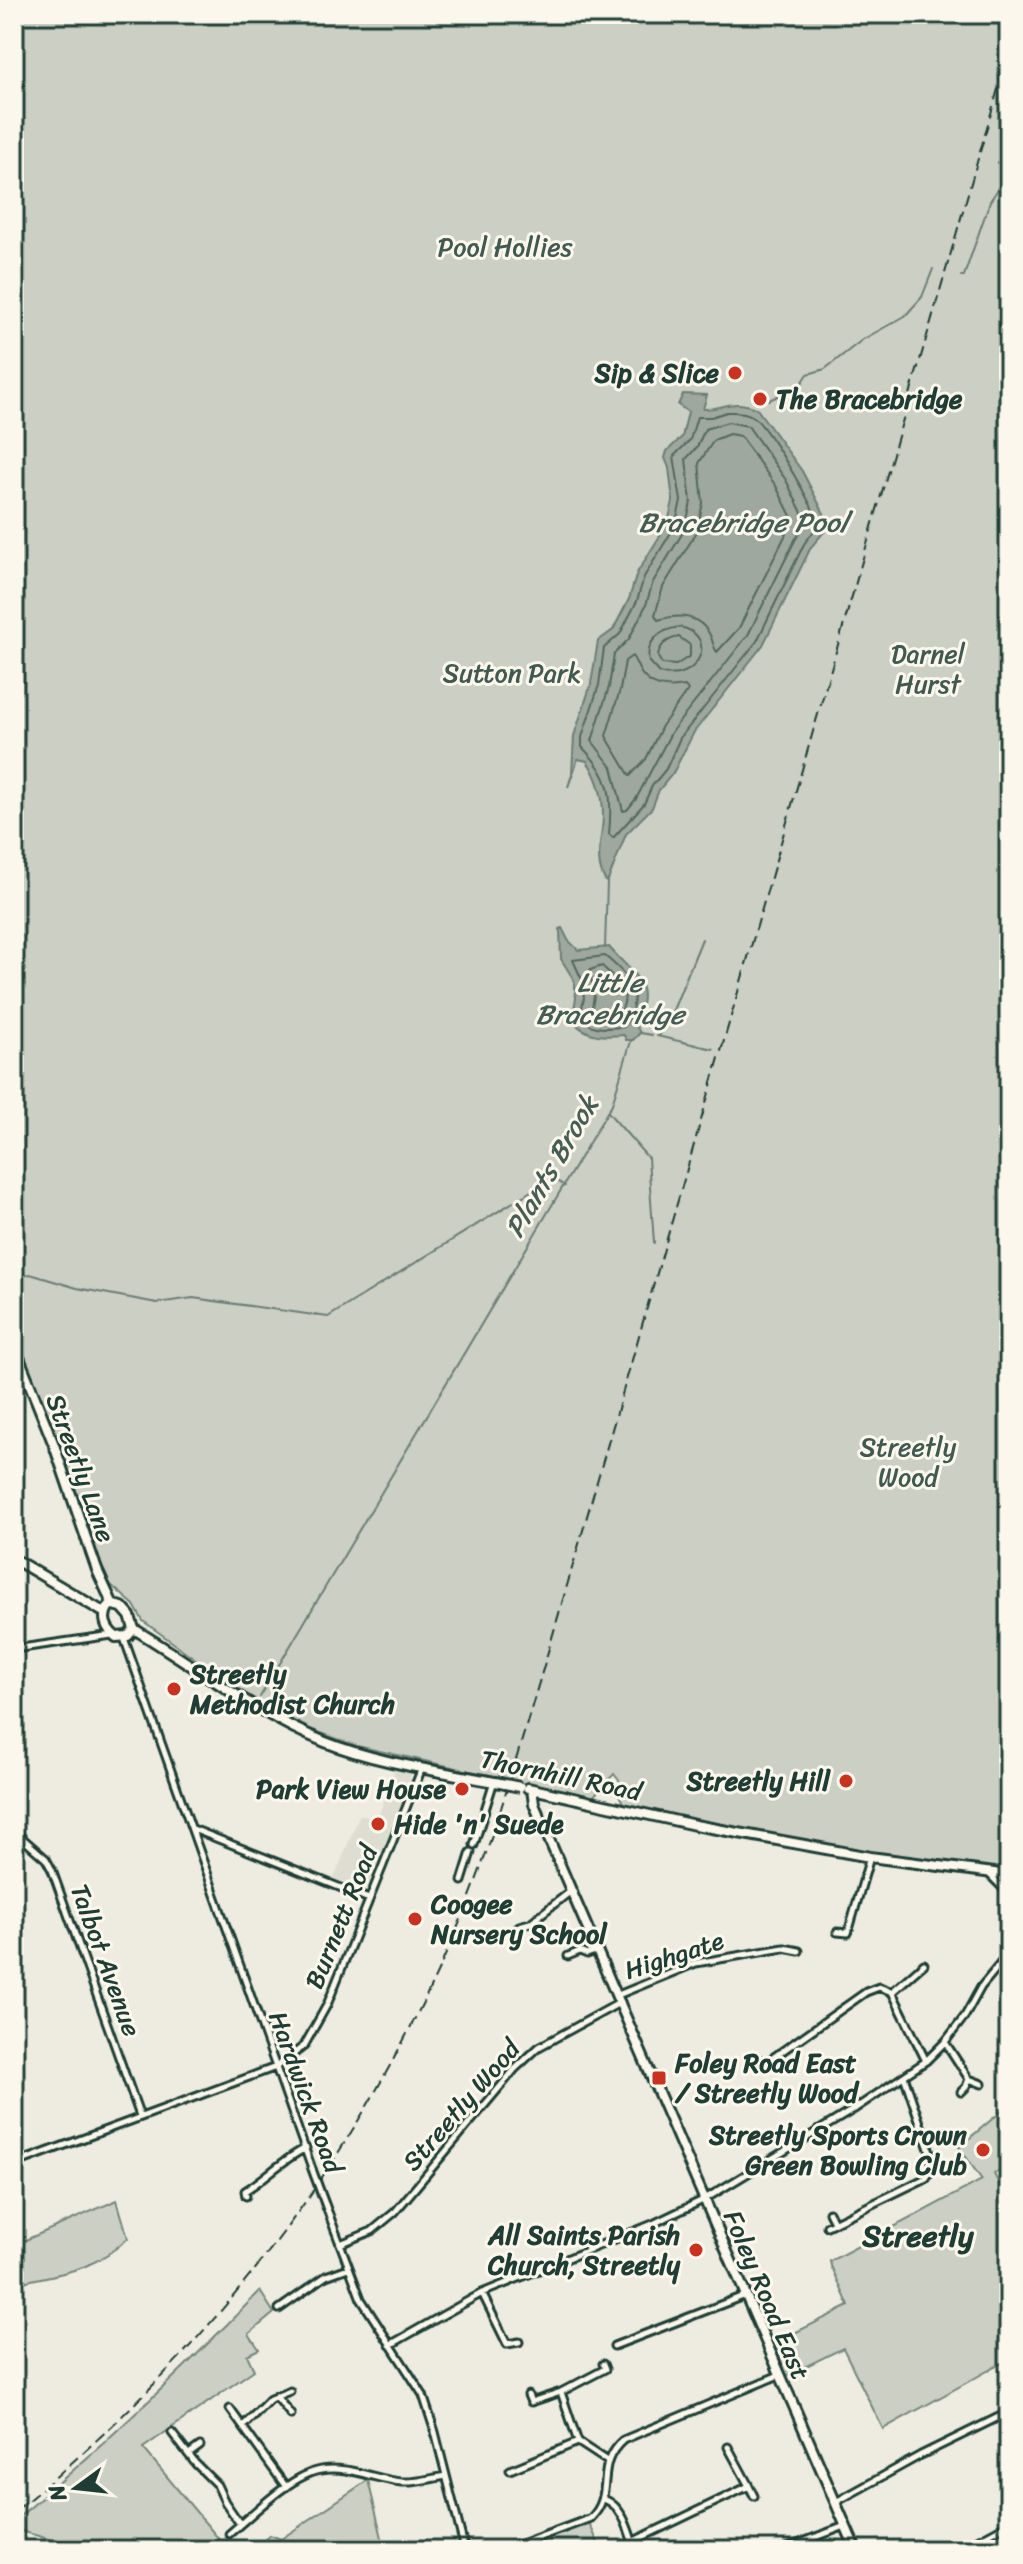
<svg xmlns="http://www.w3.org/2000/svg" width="1023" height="2564" viewBox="0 0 1023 2564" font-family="Sriracha,sans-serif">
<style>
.built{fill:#ddddd2}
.green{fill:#cbcfc4;stroke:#75867c;stroke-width:2}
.water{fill:#9fa89f;stroke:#6c7d74;stroke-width:2}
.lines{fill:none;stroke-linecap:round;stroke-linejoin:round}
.shore{stroke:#52685f;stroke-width:2}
.stream{stroke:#6c7d74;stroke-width:2}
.minor-casing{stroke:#1f3d34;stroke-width:11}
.secondary-casing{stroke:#1f3d34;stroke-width:14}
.trunk-casing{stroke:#1f3d34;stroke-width:15}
.minor{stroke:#fbf7ec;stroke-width:5}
.secondary{stroke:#fbf7ec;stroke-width:8}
.trunk{stroke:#fbf7ec;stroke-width:9}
.rail{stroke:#1f3d34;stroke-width:2;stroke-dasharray:12 6;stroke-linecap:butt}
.minor-bridge-casing{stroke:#1f3d34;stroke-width:11;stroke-linecap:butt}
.secondary-bridge-casing{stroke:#1f3d34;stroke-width:14;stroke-linecap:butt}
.minor-bridge{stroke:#fbf7ec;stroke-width:5}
.secondary-bridge{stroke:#fbf7ec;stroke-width:8}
.poi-dot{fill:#c8321e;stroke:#fbf7ec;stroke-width:3}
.labels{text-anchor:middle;stroke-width:6;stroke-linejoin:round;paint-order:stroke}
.park-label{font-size:26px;fill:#415a51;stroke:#fbf7ec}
.poi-label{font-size:26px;font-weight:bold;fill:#1f3d34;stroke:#fbf7ec;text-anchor:end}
.street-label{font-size:26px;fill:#1f3d34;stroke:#fbf7ec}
.water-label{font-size:28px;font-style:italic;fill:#455d54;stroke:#fbf7ec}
.quarter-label{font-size:30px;font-weight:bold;fill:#1f3d34;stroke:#fbf7ec}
</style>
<rect width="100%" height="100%" fill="#eeece1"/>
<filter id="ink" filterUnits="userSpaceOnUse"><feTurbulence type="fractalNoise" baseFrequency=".0125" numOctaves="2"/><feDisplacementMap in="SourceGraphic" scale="16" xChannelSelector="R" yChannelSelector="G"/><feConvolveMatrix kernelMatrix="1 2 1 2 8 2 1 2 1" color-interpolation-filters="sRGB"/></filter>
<g filter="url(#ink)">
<path class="built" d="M396,1766L412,1771L408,1787L368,1886L362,1889L334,1879L360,1814L377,1820Z"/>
<path class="green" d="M14,14H1009V1871L915,1862L689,1820L624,1805L617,1791L621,1783L614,1774L592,1798L357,1746L296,1724L237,1689L143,1621L134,1605L111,1585L101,1570L57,1442L14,1332Z
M1009,2105V2165L994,2174L1009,2203V2359L883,2429L843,2348L782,2378L768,2346L849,2306L831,2266L830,2261L982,2180L959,2147Z
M117,2200L128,2238C89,2274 62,2272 14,2284V2245Z
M260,2291L274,2313L249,2334L259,2349L247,2355L254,2370L143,2448L228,2550H71L52,2540L14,2529V2521C101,2449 181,2372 260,2291Z
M368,2480L385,2550H253L270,2535L281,2539Z
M588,2520L601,2550H526L524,2545Z"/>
<path class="water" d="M683,394L707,395L703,409C724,409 733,398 757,409L802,471L830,525L811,547L763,645L694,732L673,773L659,790L652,808L626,834L607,883C592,863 603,838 603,815C603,795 598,778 587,761L578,759L568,787L572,774L574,736L591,684L598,641L613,630L629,599L637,573L668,523L673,501L669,468L665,458L667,451L682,437L688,412L678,405Z
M562,928L568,940L578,950L609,947C632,974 656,983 635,1023L640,1033L633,1040H626L624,1035C603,1037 586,1037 572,1020L576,998L574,980L561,959L560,929Z"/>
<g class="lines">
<path class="shore" d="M727,412C734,412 745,411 752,416C768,426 812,504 819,524L804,544L757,641L680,738L666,769L652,786L644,804L613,838L609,834C613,793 610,775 582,747V737L599,685L604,648L620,634L637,601L644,577L675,526L681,501L674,456L690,440L697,417H711Z
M728,422L748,426L786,480L807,523L795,540L748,635L672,731L636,799L627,810L623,811L612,767L592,741L609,687L614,654L629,639L646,605L653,582L685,529L691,502L686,459L697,447L705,429Z
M729,434L740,436L776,486L793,520L739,628L717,652C713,647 713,641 710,635C699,614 678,614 658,620L655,615L663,587L696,533L703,503L699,463L714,440Z
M679,627C720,634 699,685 659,673L649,662C645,641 660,630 679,627Z
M679,637L690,645V656L676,665L662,664L658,657C659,644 668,639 679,637Z
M632,656C636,661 637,667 641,673C651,688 669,689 685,686L688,690L662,726L646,759L630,776L606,736L620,690L625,661Z
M605,956C633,980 644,992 624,1027C608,1028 591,1031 580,1017L584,998L582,980L573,960Z
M602,966C620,983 634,994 617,1017L603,1018L591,1013L594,996L590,970Z"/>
<path class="stream" d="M961,276H964L990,201L1009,173
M769,400L800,386L808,374L825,369L862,340L905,316L922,297L933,269
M605,948L607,882
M640,1033L652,1035
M657,1036L713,1049
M659,1036L669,1020L702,939
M608,1112L648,1158L654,1243
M23,1276L30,1274L77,1288L157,1303L193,1298L328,1317L552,1178L565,1186
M260,1697L612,1104L631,1041"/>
<defs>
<path id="minor" d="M124,1638L312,2169
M14,1649L112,1635
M193,1829L369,1899
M14,1831L46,1859L52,1870L140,2116
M474,1845L494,1781
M988,1873L1009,1894
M462,1881L471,1852
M519,1926L530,1923L571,1891
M837,1932L848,1933L870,1857
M568,1956L580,1951L587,1954L598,1950
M892,1992L924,1964
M618,1995L696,1963L784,1948L799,1951
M945,2042L969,2079L966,2087L961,2092
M759,2059L764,2064L866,1992L879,1987L892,1992L926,2061
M969,2079L982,2084
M14,2164L276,2067L304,2046L327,2005L422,1768
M246,2196L245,2191C267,2177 283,2159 306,2148
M325,2204L361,2299L423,2395L435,2432L465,2550
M829,2212L834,2222
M827,2226L926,2178L932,2169V2158L904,2076
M340,2244L372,2231L395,2212L515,2069L539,2047L621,2002
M482,2293L507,2344L519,2342
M279,2309L326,2276L348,2268
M390,2345L482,2293L655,2223L705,2199L856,2108L926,2061L945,2042L965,2016L981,1987L1005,1958L1009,1945
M614,2346L746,2295
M603,2364L605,2369L561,2392L578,2442L607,2461
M528,2395L531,2402L561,2392
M276,2396L291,2415
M230,2409L286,2487
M243,2426L270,2399L290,2391
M172,2433L195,2463L217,2485L225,2502L240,2524
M189,2454L200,2446
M510,2470L578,2442
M749,2486L754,2496
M604,2499C624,2507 629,2532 635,2550
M836,2502L921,2455L1009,2412
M229,2534C253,2514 291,2475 321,2470C348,2465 376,2480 402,2482C417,2483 432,2478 446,2476
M632,2542L749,2486L728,2447
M505,2550L591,2518C616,2493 593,2466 623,2440L779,2375
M725,2550H733
M782,2550L845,2526
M959,2550L1009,2523"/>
<path id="secondary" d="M14,1345L54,1445L97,1570L113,1605
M14,1559L105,1613
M113,1605L122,1607L130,1616L134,1629L128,1636L116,1637C106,1629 101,1618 109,1606Z
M134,1629C197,1667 256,1714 325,1742C380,1764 447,1772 505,1784
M528,1788L695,1825L870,1857L1009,1875
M532,1789L534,1804L551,1844L856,2550"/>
<path id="trunk" d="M1000,2550L1009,2545"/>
</defs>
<use href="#minor" class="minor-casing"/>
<use href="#secondary" class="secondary-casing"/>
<use href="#trunk" class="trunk-casing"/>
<use href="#minor" class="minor"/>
<use href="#secondary" class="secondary"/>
<use href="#trunk" class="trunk"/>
<path class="rail" d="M14,2512C210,2352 351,2169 453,1938C491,1851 516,1759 543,1669L1009,51"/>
<defs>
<path id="minor-bridge" d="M312,2169L325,2204"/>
<path id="secondary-bridge" d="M505,1784L520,1787"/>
</defs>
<use href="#minor-bridge" class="minor-bridge-casing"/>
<use href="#secondary-bridge" class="secondary-bridge-casing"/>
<use href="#minor-bridge" class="minor-bridge"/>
<use href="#secondary-bridge" class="secondary-bridge"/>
</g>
</g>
<g class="poi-dot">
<circle cx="735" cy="373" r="8"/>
<circle cx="760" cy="399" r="8"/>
<circle cx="174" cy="1689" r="8"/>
<circle cx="846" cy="1781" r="8"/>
<circle cx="462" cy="1789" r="8"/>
<circle cx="378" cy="1824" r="8"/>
<circle cx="415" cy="1919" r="8"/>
<rect x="651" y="2070" width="16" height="16" rx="4"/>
<circle cx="983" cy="2150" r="8"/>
<circle cx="696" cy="2250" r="8"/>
</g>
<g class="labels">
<g class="park-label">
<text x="505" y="256">Pool Hollies</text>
<text x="928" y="663">Darnel<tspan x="928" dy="30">Hurst</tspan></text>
<text x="512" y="682">Sutton Park</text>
<text x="908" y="1456">Streetly<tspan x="908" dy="30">Wood</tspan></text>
</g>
<g class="poi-label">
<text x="719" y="382">Sip &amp; Slice</text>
<text x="776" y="408" text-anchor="start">The Bracebridge</text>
<text x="190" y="1683" text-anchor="start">Streetly<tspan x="190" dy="30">Methodist Church</tspan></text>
<text x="830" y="1790">Streetly Hill</text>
<text x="446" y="1798">Park View House</text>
<text x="394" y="1833" text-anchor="start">Hide 'n' Suede</text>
<text x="431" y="1913" text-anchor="start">Coogee<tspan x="431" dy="30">Nursery School</tspan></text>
<text x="675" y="2072" text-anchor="start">Foley Road East<tspan x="675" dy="30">/ Streetly Wood</tspan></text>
<text x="967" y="2144">Streetly Sports Crown<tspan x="967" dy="30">Green Bowling Club</tspan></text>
<text x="680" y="2244">All Saints Parish<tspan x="680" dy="30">Church, Streetly</tspan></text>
</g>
<g class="street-label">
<text transform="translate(81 1468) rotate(70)" y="9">Streetly Lane</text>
<text transform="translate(561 1775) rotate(12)" y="9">Thornhill Road</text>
<text transform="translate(341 1917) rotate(-68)" y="9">Burnett Road</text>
<text transform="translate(674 1955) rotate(-18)" y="9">Highgate</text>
<text transform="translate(106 1960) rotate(70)" y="9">Talbot Avenue</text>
<text transform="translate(306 2092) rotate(70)" y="9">Hardwick Road</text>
<text transform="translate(461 2105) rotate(-49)" y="9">Streetly Wood</text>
<text transform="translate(767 2295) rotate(67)" y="9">Foley Road East</text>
</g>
<g class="water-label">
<text x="743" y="532">Bracebridge Pool</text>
<text x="610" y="992">Little<tspan x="610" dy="32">Bracebridge</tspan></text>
<text transform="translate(551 1166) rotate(-60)" y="10">Plants Brook</text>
</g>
<g class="quarter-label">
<text x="918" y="2246">Streetly</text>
</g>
</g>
<rect width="1023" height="2564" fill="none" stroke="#fbf7ec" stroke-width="48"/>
<rect x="24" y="24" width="975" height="2516" fill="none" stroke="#1f3d34" stroke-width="3" filter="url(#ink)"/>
<g transform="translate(76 2488) rotate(255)" stroke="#fbf7ec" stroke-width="6" paint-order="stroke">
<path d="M0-6L14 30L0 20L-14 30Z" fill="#1f3d34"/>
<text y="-12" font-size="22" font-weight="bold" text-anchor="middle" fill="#1f3d34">N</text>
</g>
</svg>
